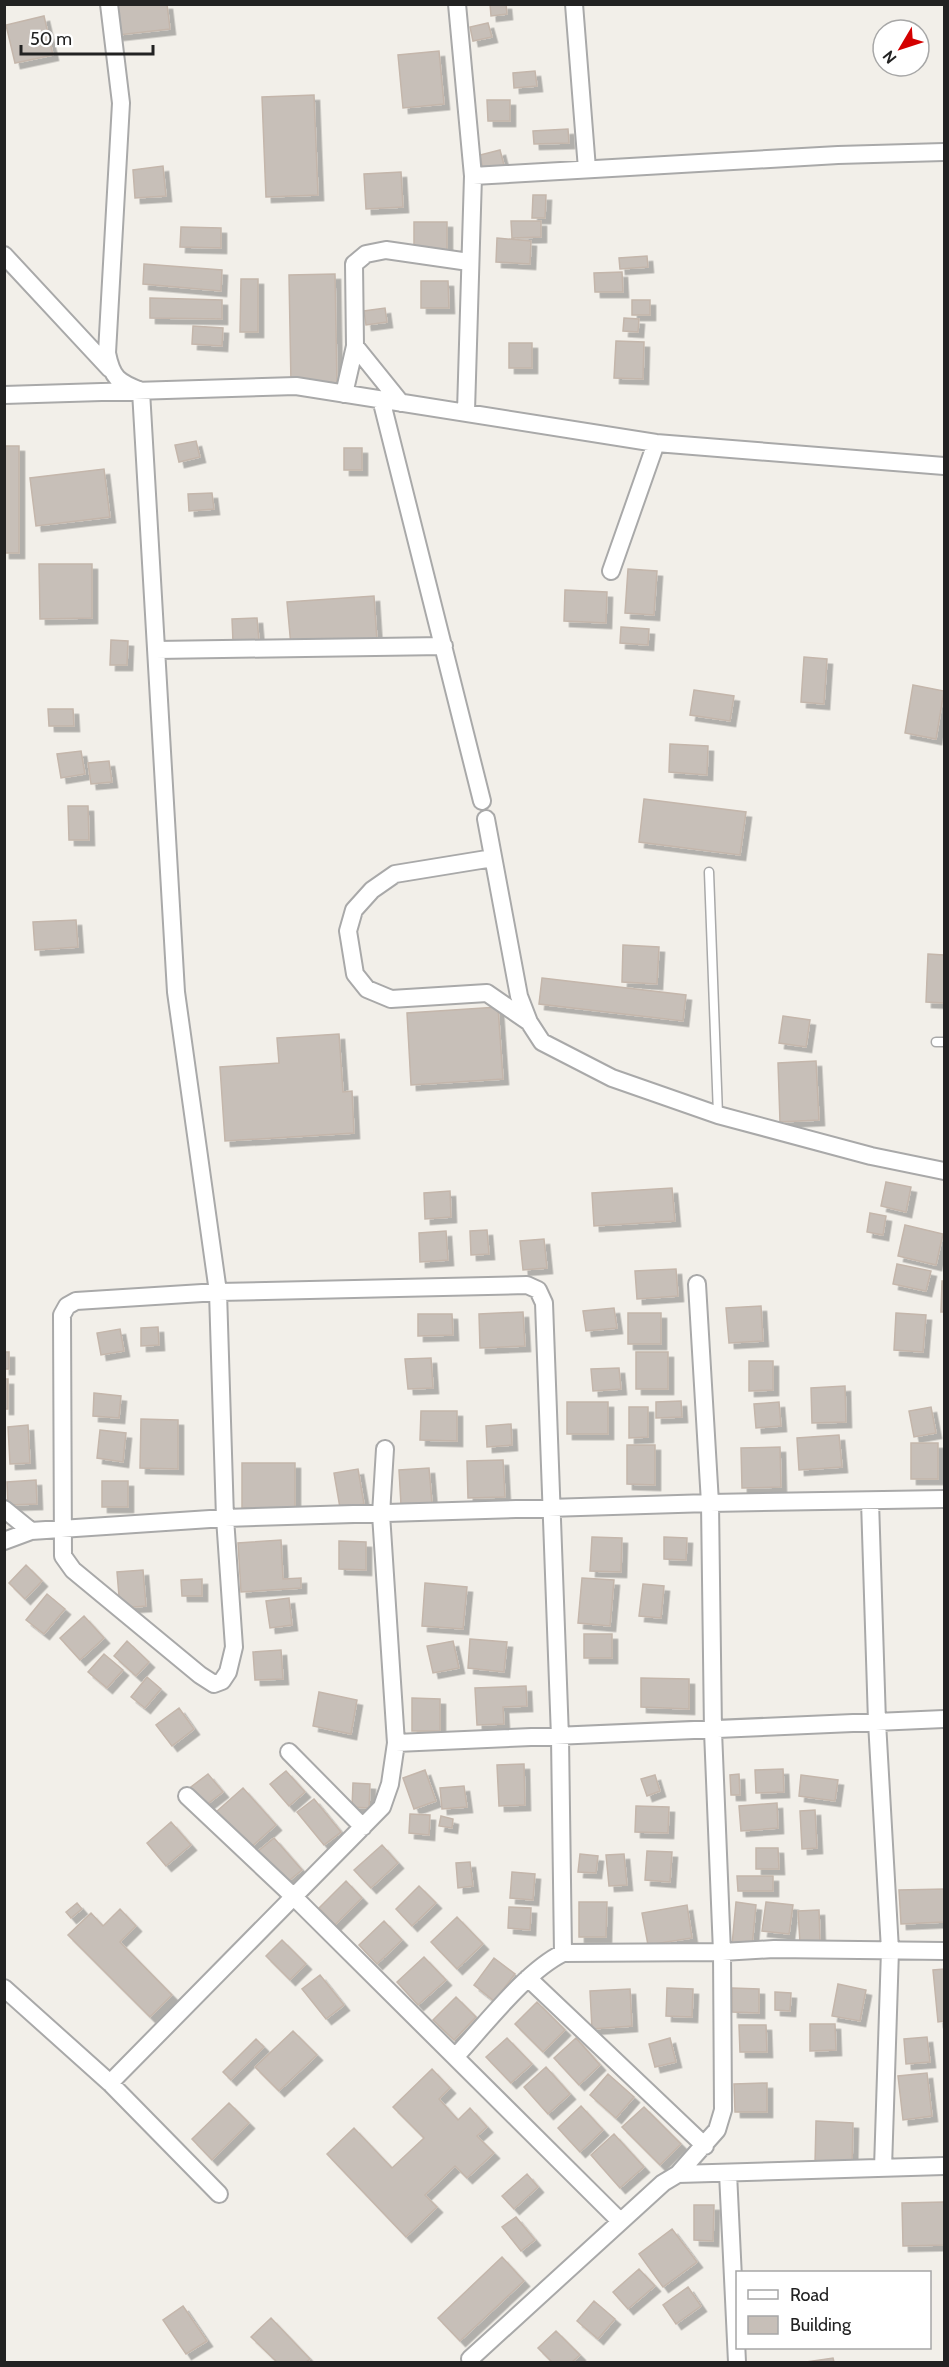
<svg xmlns="http://www.w3.org/2000/svg" width="949" height="2367" viewBox="0 0 949 2367" font-family="Cabin,sans-serif">
<style>
.building{fill:#c7bfb8;stroke:#c4b6ab;stroke-width:1.5;filter:url(#shadow)}
.lines{fill:none;stroke-linecap:round;stroke-linejoin:round}
.lane-casing{stroke:#a9a9a9;stroke-width:11}
.street-casing{stroke:#a9a9a9;stroke-width:20}
.lane{stroke:#fff;stroke-width:8}
.street{stroke:#fff;stroke-width:16}
</style>
<defs>
<filter id="shadow"><feDropShadow dx="5.5" dy="5.5" stdDeviation="0" flood-color="#0004"/></filter>
</defs>
<rect width="100%" height="100%" fill="#f2efe9"/>
<path class="building" d="M114,4H167L170,29L118,35Z
M490,4H506L507,14L491,16Z
M44,16L53,55L15,63L6,25Z
M488,23L492,37L473,41L470,27Z
M439,51L444,104L403,108L398,55Z
M535,71L537,86L514,88L513,73Z
M314,95L318,195L266,197L262,97Z
M487,100H510V121H488Z
M568,129L569,143L534,144L533,131Z
M500,150L505,169L484,174L480,155Z
M163,166L166,196L135,198L133,170Z
M401,172L403,207L366,209L364,174Z
M533,195H546L545,218H532Z
M511,221H541V237L512,238Z
M414,222H447V250L414,251Z
M181,227L221,228V248L180,247Z
M497,238L531,241L530,264L496,262Z
M647,256L648,267L620,269L619,258Z
M144,264L222,270L221,291L143,284Z
M622,272L623,292H595L594,273Z
M335,274L337,384H291L289,275Z
M241,279H258V332H240Z
M421,281H448L449,308H421Z
M150,298L222,300V319L150,318Z
M632,300H650V315H632Z
M385,308L387,322L366,325L364,311Z
M624,318L639,319L638,332L623,331Z
M193,326L223,328L222,346L192,344Z
M616,341L644,342L643,379L614,378Z
M509,343H532V368H509Z
M196,441L200,457L179,462L175,445Z
M4,446H19V553H4Z
M344,448H362V470H344Z
M104,469L110,517L36,526L30,478Z
M212,493L214,509L189,511L188,494Z
M39,564H92V618L40,619Z
M628,569L657,571L654,615L625,613Z
M565,590L607,592L606,623L564,621Z
M374,596L377,641L291,646L287,602Z
M257,618L259,641L233,642L232,619Z
M621,627L649,629L648,645L620,643Z
M111,640L128,641L127,665H110Z
M804,657L827,659L824,704L801,702Z
M913,685L944,691L936,739L905,733Z
M694,690L734,696L730,721L690,715Z
M48,709H73L74,726H49Z
M670,744L708,746L707,775L669,772Z
M81,751L85,774L61,778L57,754Z
M109,761L112,782L91,784L88,763Z
M644,799L746,812L740,855L639,842Z
M68,806H88L89,840H69Z
M76,920L78,947L35,950L33,922Z
M623,945L659,947L657,984L622,982Z
M928,954L944,955V1003L926,1002Z
M542,978L686,995L683,1021L539,1004Z
M498,1007L503,1079L411,1085L407,1013Z
M783,1016L810,1020L806,1047L779,1043Z
M339,1034L343,1092L352,1091L354,1133L225,1141L220,1067L279,1063L277,1038Z
M816,1061L819,1120L780,1122L778,1063Z
M886,1182L911,1187L906,1212L881,1206Z
M672,1188L675,1221L594,1226L592,1193Z
M450,1191L451,1217L425,1219L424,1193Z
M870,1213L886,1216L883,1235L867,1232Z
M905,1225L943,1234L936,1265L898,1256Z
M487,1230L489,1254L471,1255L470,1231Z
M446,1231L448,1260L420,1262L419,1233Z
M544,1239L547,1268L523,1270L520,1241Z
M897,1264L931,1271L926,1291L893,1284Z
M676,1269L678,1296L637,1299L635,1271Z
M942,1281H944V1312H941Z
M761,1306L763,1341L729,1343L726,1308Z
M614,1308L617,1328L586,1331L583,1311Z
M523,1312L525,1346L480,1348L479,1314Z
M628,1313H661V1344H628Z
M896,1313L926,1315L923,1352L894,1350Z
M418,1314H452L453,1335L418,1336Z
M158,1327L159,1345L141,1346V1328Z
M120,1329L124,1351L101,1355L97,1333Z
M4,1352H9V1369H4Z
M636,1352H668V1389H636Z
M431,1358L433,1388L408,1389L405,1359Z
M749,1361H773V1390L749,1391Z
M619,1368L621,1389L593,1391L591,1369Z
M4,1379H8V1409H4Z
M845,1386L846,1422L812,1423L811,1388Z
M94,1393L121,1396L119,1418L93,1416Z
M681,1401L682,1417L656,1418V1402Z
M567,1402H608V1434H567Z
M779,1402L781,1426L756,1428L754,1404Z
M629,1407H648V1437L629,1438Z
M931,1407L936,1433L914,1437L909,1411Z
M421,1411H457V1441L420,1440Z
M141,1419L178,1420V1469L140,1468Z
M511,1424L512,1445L487,1447L486,1426Z
M28,1425L30,1463L10,1464L8,1427Z
M100,1430L126,1433L123,1462L97,1458Z
M839,1435L842,1467L799,1470L797,1438Z
M911,1443H938V1479H911Z
M627,1445H655V1485L627,1484Z
M780,1447L781,1487L742,1488L741,1448Z
M503,1460L505,1497L468,1498L467,1461Z
M242,1463H295V1508H242Z
M429,1468L432,1503L401,1505L399,1470Z
M358,1469L364,1504L340,1508L334,1473Z
M36,1480L37,1504L8,1505L7,1482Z
M102,1481H128V1507H102Z
M592,1537L622,1538L621,1572L590,1571Z
M664,1537L687,1538L686,1560L664,1559Z
M281,1540L283,1579L301,1578V1588L241,1592L238,1543Z
M339,1541L366,1542V1570L339,1569Z
M26,1565L42,1581L25,1599L9,1583Z
M143,1570L146,1606L120,1608L117,1572Z
M582,1578L614,1580L610,1626L578,1623Z
M202,1579V1596H182L181,1580Z
M425,1583L467,1587L463,1629L422,1626Z
M643,1584L664,1586L661,1618L639,1616Z
M47,1594L65,1609L44,1634L26,1620Z
M289,1598L292,1625L270,1628L266,1601Z
M84,1616L104,1638L80,1660L60,1638Z
M584,1634H612V1658H584Z
M470,1639L507,1642L504,1672L468,1668Z
M127,1641L149,1662L136,1676L114,1656Z
M453,1641L459,1668L433,1673L427,1646Z
M281,1650L283,1679L255,1680L253,1652Z
M104,1654L123,1670L107,1688L88,1672Z
M147,1677L161,1689L145,1708L131,1697Z
M641,1678L689,1679V1709L641,1707Z
M526,1686L527,1706L503,1707L504,1724L477,1725L475,1688Z
M319,1692L357,1700L351,1734L313,1726Z
M412,1698L440,1699V1731H412Z
M179,1708L194,1729L172,1746L156,1725Z
M524,1764L525,1805L499,1806L497,1765Z
M783,1769L784,1792L756,1793L755,1770Z
M425,1770L436,1801L414,1809L403,1778Z
M286,1771L305,1792L289,1806L270,1784Z
M208,1774L223,1792L205,1806L191,1787Z
M739,1774L740,1795H731L730,1775Z
M655,1775L660,1791L647,1796L641,1779Z
M801,1775L838,1780L835,1801L799,1796Z
M353,1783L370,1784L369,1808L352,1807Z
M464,1786L467,1807L442,1809L440,1788Z
M243,1788L276,1825L249,1849L216,1812Z
M314,1799L341,1832L324,1845L297,1812Z
M777,1803L778,1828L741,1831L739,1806Z
M636,1806L669,1807L668,1833L635,1832Z
M815,1810L817,1848L802,1849L800,1811Z
M410,1814L430,1815L429,1835L409,1833Z
M441,1816L453,1819L452,1828L439,1826Z
M171,1822L191,1845L166,1866L147,1843Z
M274,1838L302,1870L285,1884L257,1852Z
M382,1845L398,1863L371,1888L354,1870Z
M756,1848H778L779,1869H756Z
M647,1851L672,1852L670,1882L645,1880Z
M580,1854L598,1856L596,1873L578,1872Z
M624,1854L627,1885L609,1886L606,1855Z
M470,1862L473,1886L458,1888L456,1863Z
M512,1872L535,1874L533,1900L510,1898Z
M737,1876H773V1891H738Z
M346,1881L362,1898L335,1925L319,1908Z
M419,1886L436,1903L412,1926L396,1909Z
M944,1889V1922L901,1924L899,1890Z
M579,1902H607L606,1937H579Z
M736,1902L756,1905L752,1947L732,1945Z
M766,1902L793,1905L789,1934L762,1931Z
M77,1903L82,1909L71,1918L66,1912Z
M687,1905L692,1938L648,1945L642,1913Z
M509,1907L531,1908L530,1930L508,1928Z
M120,1909L136,1926L120,1942L172,1995L150,2017L68,1935L91,1913L103,1926Z
M819,1910L820,1942L800,1943L798,1911Z
M457,1917L483,1944L457,1969L431,1942Z
M384,1921L402,1940L377,1964L359,1945Z
M282,1940L306,1964L290,1980L266,1956Z
M424,1957L446,1980L418,2005L397,1982Z
M494,1958L515,1974L494,2001L474,1985Z
M944,1969V2021L938,2022L933,1970Z
M320,1975L344,2005L326,2019L302,1989Z
M838,1984L866,1990L860,2021L832,2016Z
M667,1988L693,1989L692,2017L666,2016Z
M732,1988L759,1989V2013L732,2012Z
M630,1989L632,2026L592,2029L590,1991Z
M775,1992L791,1993L790,2011L775,2010Z
M456,1997L476,2017L454,2040L433,2020Z
M537,2002L565,2030L543,2052L515,2024Z
M810,2024H835L836,2050L810,2051Z
M739,2025H766L767,2052H740Z
M293,2031L317,2055L279,2091L255,2067Z
M927,2037L930,2062L906,2064L904,2039Z
M507,2038L532,2064L511,2083L486,2057Z
M576,2038L600,2065L579,2085L554,2058Z
M670,2038L676,2062L655,2067L649,2044Z
M256,2039L264,2047L231,2080L223,2072Z
M546,2067L570,2094L548,2114L524,2087Z
M432,2069L450,2088L439,2099L458,2120L470,2108L487,2127L477,2136L494,2153L467,2178L455,2166L425,2195L437,2207L406,2237L327,2154L354,2128L392,2168L424,2138L393,2107Z
M927,2073L932,2116L903,2120L898,2076Z
M608,2074L634,2097L616,2118L590,2095Z
M767,2083V2112H735L734,2084Z
M229,2103L249,2123L212,2160L192,2139Z
M581,2106L603,2130L580,2152L558,2128Z
M644,2107L681,2144L660,2165L622,2127Z
M816,2121L853,2123L852,2165L815,2164Z
M614,2134L644,2167L620,2188L591,2155Z
M527,2174L538,2187L514,2209L502,2196Z
M944,2202V2245L903,2246L902,2203Z
M694,2205H714L713,2241L694,2240Z
M516,2217L535,2240L521,2251L502,2227Z
M672,2229L697,2262L663,2287L639,2254Z
M502,2257L524,2281L460,2341L438,2318Z
M639,2269L655,2286L628,2309L613,2292Z
M688,2287L701,2306L676,2324L663,2305Z
M594,2301L615,2319L598,2339L577,2321Z
M183,2306L207,2341L186,2354L163,2320Z
M271,2318L310,2359L306,2362H277L251,2337Z
M556,2331L580,2355L572,2362H552L538,2348Z
M833,2358L834,2362H806Z"/>
<g class="lines">
<defs>
<path id="lane" d="M709,872L718,1115
M936,1042H944"/>
<path id="street" d="M109,4L121,103L107,353C112,378 118,382 141,391L176,992L218,1292L225,1518L234,1647L228,1672L222,1681L214,1684L200,1675L73,1570L63,1556L62,1315L67,1306L76,1301L218,1292L527,1285L538,1290L544,1303L560,1737L563,1953L722,1952L774,1949L944,1951
M457,4L473,176L466,411
M574,4L587,169
M473,176L838,155L944,152
M4,255L110,369
M355,346L401,403
M344,394L355,346L354,264L366,254L386,250L469,262
M4,395L296,386L656,443L944,466
M381,399L482,801
M611,571L656,443
M156,650L444,646
M486,819L519,996L529,1022L542,1042L612,1078L718,1115L871,1156L944,1171
M493,858L395,874L372,890L354,910L348,931L355,974L367,989L391,999L487,993L529,1022
M870,1501L877,1722L890,1950L883,2168
M4,1509L31,1531
M4,1541L31,1531L225,1518L710,1503L944,1499
M396,1743L944,1719
M289,1752L363,1827
M187,1796L293,1896L620,2221
M528,1978L705,2146
M4,1988L110,2083L219,2194
M456,2056C485,2025 526,1971 563,1953
M110,2083L382,1807L390,1784L396,1743L381,1514L385,1449
M728,2173L737,2362
M678,2174L717,2130L723,2110L722,1952L713,1731L710,1503L697,1284
M470,2359L663,2183L678,2174L944,2166"/>
</defs>
<use href="#lane" class="lane-casing"/>
<use href="#street" class="street-casing"/>
<use href="#lane" class="lane"/>
<use href="#street" class="street"/>
</g>
<rect width="949" height="2367" fill="none" stroke="#222222" stroke-width="12"/>
<rect x="736" y="2271" width="195" height="78" fill="#ffffff" stroke="#a7a7a7" stroke-width="1.5"/>
<rect x="748" y="2290" width="30" height="9" fill="#ffffff" stroke="#a7a7a7" stroke-width="1.5"/>
<text x="790" y="2301" font-size="18" fill="#222222">Road</text>
<rect x="748" y="2316" width="30" height="18" fill="#c7bfb8" stroke="#a7a7a7" stroke-width="1.5"/>
<text x="790" y="2331" font-size="18" fill="#222222">Building</text>
<g transform="translate(901 48) rotate(231)"><circle r="28" fill="#ffffff" stroke="#a7a7a7" stroke-width="1.5"/>
<path d="M0-4.5L10 22L0 15L-10 22Z" fill="#d40000"/>
<text y="-9" font-size="16" font-weight="bold" text-anchor="middle" fill="#222222">N</text>
</g>
<path d="M21 45v9h132v-9" fill="none" stroke="#222222" stroke-width="3"/>
<text x="30" y="45" font-size="18" fill="#222222" stroke="#ffffff" stroke-width="4.5" paint-order="stroke">50 m</text>
</svg>
